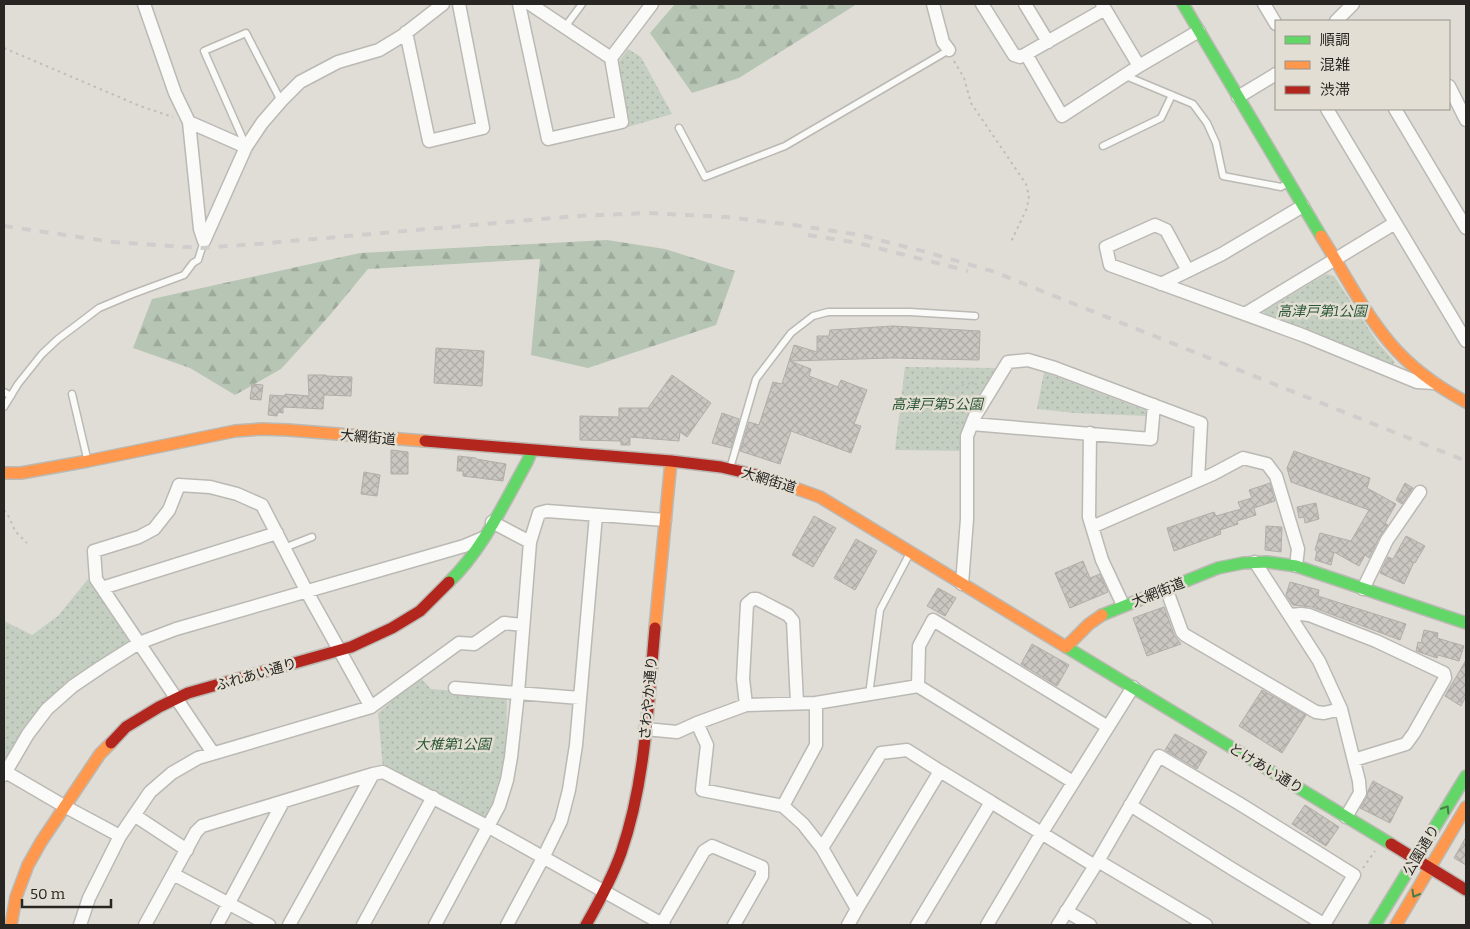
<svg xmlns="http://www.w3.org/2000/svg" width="1470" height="929" viewBox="0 0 1470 929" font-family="Bitter,'Noto Sans JP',serif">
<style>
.green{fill:url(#green-dots)}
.forest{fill:url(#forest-firs)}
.building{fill:url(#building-cross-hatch);stroke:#b1ada9}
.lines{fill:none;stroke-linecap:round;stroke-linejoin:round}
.lane-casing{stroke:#bbb9b4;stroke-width:9}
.street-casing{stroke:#bbb9b4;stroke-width:15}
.fast-casing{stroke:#bbb9b4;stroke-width:14}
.slow-casing{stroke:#bbb9b4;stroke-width:14}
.jam-casing{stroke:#bbb9b4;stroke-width:14}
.path{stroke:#bebebc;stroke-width:2;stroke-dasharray:2.5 4;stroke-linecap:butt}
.lane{stroke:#fafaf9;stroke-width:6}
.street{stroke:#fafaf9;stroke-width:12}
.fast{stroke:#63d668;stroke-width:11}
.slow{stroke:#ff974d;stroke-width:11}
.jam{stroke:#b3261e;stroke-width:11}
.rail{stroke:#cfcecc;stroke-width:4;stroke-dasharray:9 9;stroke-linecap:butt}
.oneway{stroke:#467e45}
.labels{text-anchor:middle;stroke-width:5;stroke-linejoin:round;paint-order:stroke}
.park-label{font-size:14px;font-style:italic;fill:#2b5735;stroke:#e3ded3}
.street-label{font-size:14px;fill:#282622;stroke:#e3ded3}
</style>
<defs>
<pattern id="green-dots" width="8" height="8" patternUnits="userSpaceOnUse" patternTransform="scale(1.25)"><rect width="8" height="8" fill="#c4cfc1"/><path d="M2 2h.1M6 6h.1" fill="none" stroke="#a8b2a6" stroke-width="1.8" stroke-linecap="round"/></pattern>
<pattern id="forest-firs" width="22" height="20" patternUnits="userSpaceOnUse" patternTransform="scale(1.25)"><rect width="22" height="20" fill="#b7c5b5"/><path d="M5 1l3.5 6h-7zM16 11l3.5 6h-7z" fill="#9da99b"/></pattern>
<pattern id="building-cross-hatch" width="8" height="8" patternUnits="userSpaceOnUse" patternTransform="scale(1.25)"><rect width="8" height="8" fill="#cac6c2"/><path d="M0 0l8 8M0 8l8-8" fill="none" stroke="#aeaaa6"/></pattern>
</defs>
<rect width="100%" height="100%" fill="#e0ddd6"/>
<path class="green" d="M628,49L641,57L672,114L628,127L615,67Z
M1326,274L1334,276L1378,343L1395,362L1388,369L1266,320L1264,311Z
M905,367L997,368L964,431L962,451L895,450Z
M1044,372L1147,411V416L1075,413L1037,409Z
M88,579L128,640L127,645L35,716L4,762V621L32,635L58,616Z
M420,677L431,689L507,695L506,756L496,793L486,818L481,819L383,769L378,713Z"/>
<path class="forest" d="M675,4H857L739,78L692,93L650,33Z
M607,240L665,249L735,271L716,325L588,368L531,355L540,259L368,269L330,315L281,369L235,395L190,368L133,348L152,299L360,253Z"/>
<path class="building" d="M893,326L980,331L979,360L892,358L790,361L811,369L809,376L838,387L841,380L867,390L854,424L861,426L851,453L791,431L780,464L740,451L749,422L759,425L773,382L782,384L794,345L817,352V336H829L830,330Z
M436,348L484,351L482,386L434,383Z
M308,375H326V376L352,377L351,396L324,395L323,409L283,407V413L278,412L277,416L268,415L270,395L285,396V394L309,396Z
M672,375L711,403L687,437L680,432L679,441L630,437V445H621V441L580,440V416L619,417V408H648Z
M252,384L263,385L261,400L250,399Z
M722,413L739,419L731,448L712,443Z
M391,450L408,452V474H391Z
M1294,451L1370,478L1367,488L1396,504L1385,523L1388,525L1380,536L1369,558L1365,555L1359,566L1334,552L1331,565L1315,560L1317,551L1315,550L1320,533L1351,541L1369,510L1291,482L1287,468Z
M458,456L476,458V459L506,464L503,481L463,476V471H457Z
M364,472L380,475L377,496L361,494Z
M1270,483L1275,501L1254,508L1256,515L1237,521L1238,524L1220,530L1221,534L1174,551L1167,528L1214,512L1216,516L1241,509L1238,502L1252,498L1249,490Z
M1405,483L1413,488L1402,504L1396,500Z
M1316,503L1319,519L1305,523L1304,517L1299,518L1297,507Z
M814,516L836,528L813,567L792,555Z
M1266,526L1282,527L1281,552L1265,550Z
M1406,536L1425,546L1415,563L1414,562L1404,584L1380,573L1388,557L1393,559Z
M856,539L877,551L855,590L834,578Z
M1083,561L1090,578L1100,574L1108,592L1070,608L1055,573Z
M1290,582L1319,590L1318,596L1406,624L1400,640L1312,607L1293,605L1286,595Z
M938,588L956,598L945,616L927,606Z
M1164,607L1174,635L1181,644L1147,656L1133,618Z
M1424,630L1438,633L1437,638L1464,646L1459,661L1438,655L1437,658L1416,651L1418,642L1421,643Z
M1032,644L1069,665L1057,686L1021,664Z
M1466,660V696L1461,706L1445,696Z
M1262,690L1306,715L1282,753L1239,726Z
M1175,734L1207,752L1197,769L1165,750Z
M1373,781L1403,797L1390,823L1360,808L1367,797L1368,791Z
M1305,805L1339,827L1326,846L1292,824Z
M1466,837V865L1454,858Z"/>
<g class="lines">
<defs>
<path id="lane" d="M565,27L582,4
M1126,76L1193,104L1207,123L1216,143L1223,176L1281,187L1288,183
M679,128L705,177L785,146L949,50
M246,146L204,51L246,33L281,101
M1103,146L1161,118L1172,95
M4,392L11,396
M72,394L87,458
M4,407L18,384L42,354L58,339L78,324L99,308L130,295L184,275L193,263L198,260L204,241
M731,465L756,379L791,333L813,316L828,312H910L975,316
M284,548L312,537
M869,695L880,610L910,553"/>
<path id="street" d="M144,4L175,93L189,122L200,229L204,241
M519,4L548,139L622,122L611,58L530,4
M933,4L943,42L949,50
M982,4L1014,55L1020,57L1026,54
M1025,4L1048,42
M1102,4L1139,66
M1264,4L1276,24
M1105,9L1026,54L1062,116L1139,66L1199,31
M1336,21L1353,4
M406,32L429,141L483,128L459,4
M611,58L652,4
M1449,86L1466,120
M1238,97L1276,74
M1327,109L1466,341
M1395,109L1466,228
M189,122L246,147
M204,241L246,147L262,123L281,101L300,82L338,62L379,50L402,36L443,4
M1188,271L1166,230L1155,225L1106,247L1110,265L1305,336L1417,382L1434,383
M1161,284L1222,254L1303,206
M1245,314L1395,223
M972,424L1151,439L1154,405
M1090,433L1089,517L1102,560L1123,605
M1092,527L1213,474L1243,458L1267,464L1276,476L1298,549L1296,566
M530,542L539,513L547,511L665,520
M1255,562L1319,661L1341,709L1359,781L1360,793L1346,817
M962,584L967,519V436L975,416L1008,362L1028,360L1055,368L1201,423L1198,480
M102,588L277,533
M1166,588L1182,632L1185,635L1316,712L1324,713L1341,709
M1363,589L1387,540L1420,492
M1290,615L1301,614L1309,615L1376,641L1444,673L1445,678L1414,733L1406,744L1354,760
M918,686L919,646L933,620L1108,727
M455,688L580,698
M746,705L743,679L747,604L753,599H757L788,615L793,621L797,703
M697,723L746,705L816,703L918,686L1073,782
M645,729L677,732L697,723L707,745L702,790L783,806L803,824L822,848L857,909L848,925
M213,753L96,579L94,551L139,537L154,529L169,510L179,485L210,487L237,494L262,505L307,592L371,707
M4,771L64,806L120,836
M4,775L28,734L47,709L73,686L101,667L139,643L176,629L464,546L483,538
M991,802L1095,866
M1130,805L1234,870L1325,925
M783,806L816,745V703
M134,815L187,850
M822,848L881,753L907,750L940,771
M1098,861L1206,925
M173,874L269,925
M857,909L940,771L991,802L917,925
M1066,911L1090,925
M80,925L89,898L120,836L150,792L172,773L198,758L371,707L459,643L474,644L504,623L523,625
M145,925L196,832L202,826L373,774L383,772L489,827L664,925
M217,925L283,802
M289,925L373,774
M363,925L433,797
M435,925L499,806L507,780L511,757L518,693L530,542L492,522
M507,925L543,858L561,821L569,790L576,745L596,515
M661,925L704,851L712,846L762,867V876L734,925
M987,925L1041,834L1133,687
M1058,925L1098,861L1159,756L1240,804L1354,875L1324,925"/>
<path id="fast" d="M1183,4L1321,236
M449,582C483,549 504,503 527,462L532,450
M1102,615L1218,568L1243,563L1267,562L1296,566L1466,623
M1066,647L1391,844
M1375,925L1466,776"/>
<path id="slow" d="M1321,236C1343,271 1363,311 1390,343C1411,368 1438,387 1466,402
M4,473H21L88,461L235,431L262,429L288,430L425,441
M764,477L820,497L1066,647L1089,624L1102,615
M655,628L671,461
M11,925L16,897L28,865L41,842L100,754L111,743
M1396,925L1466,807"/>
<path id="jam" d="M425,441L671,461L721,467L764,477
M111,743L126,727L159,707L188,693L351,647L392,628L420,611L449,582
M1391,844L1466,890
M586,925C599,902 612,878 621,853C646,781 648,703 655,628"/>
</defs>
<use href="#lane" class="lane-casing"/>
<use href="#street" class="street-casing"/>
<use href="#fast" class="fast-casing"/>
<use href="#slow" class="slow-casing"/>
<use href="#jam" class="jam-casing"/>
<path class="path" d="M4,48L140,106L173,117
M954,61L964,78L971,103L1026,184L1029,196L1027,208L1010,244
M958,424C939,405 954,377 980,385
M4,510L9,517L15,531L27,543
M1363,868L1375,851"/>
<use href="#lane" class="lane"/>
<use href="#street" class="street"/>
<use href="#fast" class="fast"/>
<use href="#slow" class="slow"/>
<use href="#jam" class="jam"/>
<path class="rail" d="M4,226L113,242L201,248L257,244L576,216L648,213L726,217L794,225L860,235L926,252L992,271L1466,461
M808,235L858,243L968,271"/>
</g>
<defs><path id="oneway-chevron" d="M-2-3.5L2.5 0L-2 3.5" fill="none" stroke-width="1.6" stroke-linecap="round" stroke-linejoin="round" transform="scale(1.25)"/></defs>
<g class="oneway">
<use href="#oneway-chevron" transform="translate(1446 809) rotate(-58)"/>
<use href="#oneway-chevron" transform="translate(1415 894) rotate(120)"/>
</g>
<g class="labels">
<g class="park-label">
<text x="1322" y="316">高津戸第1公園</text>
<text x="937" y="409">高津戸第5公園</text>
<text x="453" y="749">大椎第1公園</text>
</g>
<g class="street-label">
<text transform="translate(368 437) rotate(5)" y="5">大網街道</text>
<text transform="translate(769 480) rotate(17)" y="5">大網街道</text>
<text transform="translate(1158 592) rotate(-22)" y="5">大網街道</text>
<text transform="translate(256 674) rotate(-16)" y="5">ふれあい通り</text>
<text transform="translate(648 698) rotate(-85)" y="5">さわやか通り</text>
<text transform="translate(1266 768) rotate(31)" y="5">とけあい通り</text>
<text transform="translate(1421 850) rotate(-59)" y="5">公園通り</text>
</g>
</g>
<rect width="1470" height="929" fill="none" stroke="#282622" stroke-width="10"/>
<rect x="1275" y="20" width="175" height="90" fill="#e3ded3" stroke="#98948c"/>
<rect x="1285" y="36" width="25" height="8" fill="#63d668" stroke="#98948c"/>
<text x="1320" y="45" font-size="15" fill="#282622">順調</text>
<rect x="1285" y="61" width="25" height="8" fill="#ff974d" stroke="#98948c"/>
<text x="1320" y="70" font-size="15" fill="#282622">混雑</text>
<rect x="1285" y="86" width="25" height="8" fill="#b3261e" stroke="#98948c"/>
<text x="1320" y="95" font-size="15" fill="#282622">渋滞</text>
<path d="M22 899v8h89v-8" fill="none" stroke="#282622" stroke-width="2.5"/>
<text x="30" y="899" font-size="15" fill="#282622" stroke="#e3ded3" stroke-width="4" paint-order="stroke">50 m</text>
</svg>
